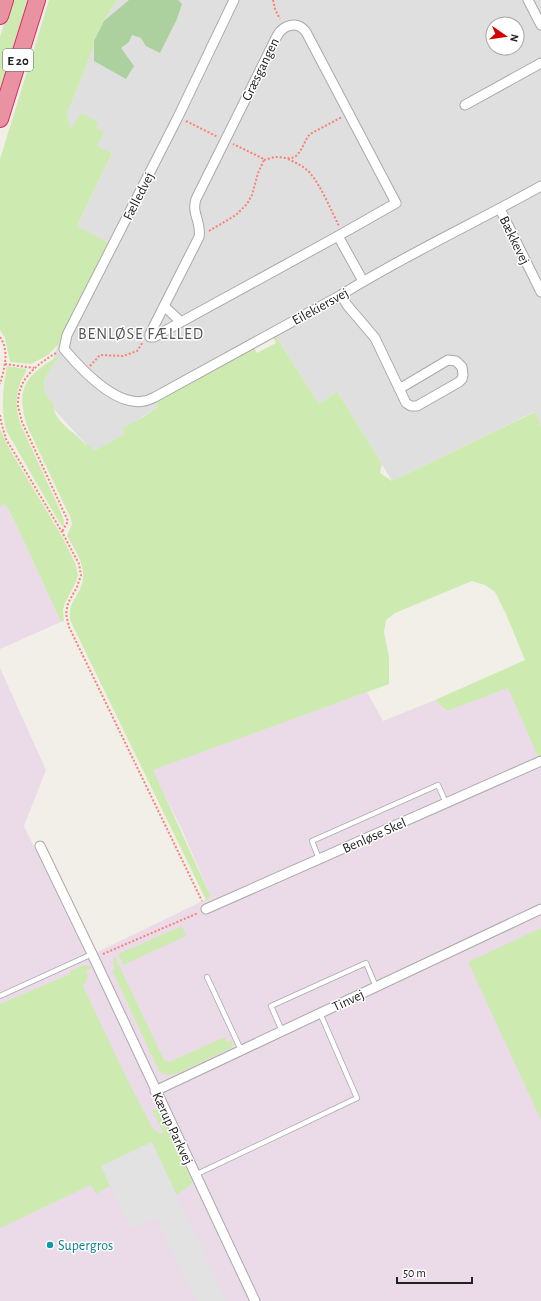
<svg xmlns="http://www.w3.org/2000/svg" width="541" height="1301" viewBox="0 0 541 1301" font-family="'Alegreya Sans',sans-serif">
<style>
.residential{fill:#e0dfdf;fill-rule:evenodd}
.industrial{fill:#ebdbe8}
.grass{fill:#cdebb0}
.forest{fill:#add19e}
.parking{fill:#e2e2e2}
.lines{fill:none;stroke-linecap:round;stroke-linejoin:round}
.lane-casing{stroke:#a9a9a9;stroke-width:6}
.street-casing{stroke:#a9a9a9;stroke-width:11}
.highway-casing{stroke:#dc2a67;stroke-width:18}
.path{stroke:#fa8072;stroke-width:2;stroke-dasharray:2 2;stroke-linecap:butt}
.lane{stroke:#fff;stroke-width:4.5}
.street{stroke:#fff;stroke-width:9}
.highway{stroke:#e892a2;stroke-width:16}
.culture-dot{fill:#0f9aa8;stroke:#fff;stroke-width:1.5}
.labels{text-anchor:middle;stroke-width:3;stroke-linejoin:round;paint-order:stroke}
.shield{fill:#fff;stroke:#646464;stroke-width:1}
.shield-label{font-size:13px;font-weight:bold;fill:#222}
.street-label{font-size:14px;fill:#222;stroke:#fff}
.culture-label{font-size:14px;fill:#0d838f;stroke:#fff;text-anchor:start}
.quarter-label{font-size:16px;letter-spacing:1px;fill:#555;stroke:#fff}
</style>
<rect width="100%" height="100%" fill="#f2efe9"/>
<path class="residential" d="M117,0H541V426L534,412L392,481L337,391L319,404L275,335L142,417L125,434L93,452L40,394L58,345L108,244L77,226L112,153L96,146L71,130L67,114L104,21ZM493,24H517V48H493Z"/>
<path class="industrial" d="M5,504L14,520L61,622L0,649V506Z
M0,668L46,770L24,826L87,957L211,897L183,832L152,770L367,692L383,721L435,700L447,711L508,687L541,763V1301H0Z"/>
<path class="grass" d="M11,0H30L0,96V37Z
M49,0H117L104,21L67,114L71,129L81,113L99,122L96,128L104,132L97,146L112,153L77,226L109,243L58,345L48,355L31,364L10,362L5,338L0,330V159Z
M275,335L319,404L337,391L382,464L380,473L392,481L535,412L541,426V756L538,757L508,688L447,711L435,700L525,660L506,614L495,592L485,585L472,581L395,613L386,620L384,632L389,657V684L153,770L211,897L206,900L70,620C69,605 73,602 79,591C90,571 77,553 67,536L72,524L71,519L28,428C14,388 26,375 60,355C49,372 34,386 53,403C54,423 73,430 85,444L90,446L94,451L125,434L122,428L137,421L158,407L156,401L254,348L257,353L276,343L273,337Z
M7,366L27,369C26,373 23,377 21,381C15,395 16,409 20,423L60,510L64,521V526H62L59,522L7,432C0,409 3,389 7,366Z
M0,429L9,448L64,540L76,565L78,575L76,582L65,603L63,610L64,621L61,622L14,520L5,504L0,506Z
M182,926L186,936L123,965L118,954Z
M541,928V1120L468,962Z
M114,955L164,1060L169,1062L225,1037L227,1042L232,1040L233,1045L231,1048L178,1073C170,1075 166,1076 159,1071L112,970L115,969L113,963Z
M84,965L91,967L92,968L86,971L88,977L83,986L127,1079L152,1127L160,1134L163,1132L152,1110L158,1109L190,1177L192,1180L191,1185L176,1195L152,1142L101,1166L110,1186L96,1194L91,1185L0,1228V1004L70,974V971Z"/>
<path class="forest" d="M129,0H178L182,4L177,19L160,53L146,46L141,38L132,35L129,42L121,48L134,66L126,79L94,61V41L104,21Z"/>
<path class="parking" d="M152,1142L226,1301H196L156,1217L130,1229L125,1218L101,1166Z"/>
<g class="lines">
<defs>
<path id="lane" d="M319,859L312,841L438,785L446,803
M207,977L241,1050
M0,996L92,954
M282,1031L271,1006L366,963L376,987
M195,1175L357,1098L320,1013"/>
<path id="street" d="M234,0L178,117L67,335L64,349C80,368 116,407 144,401C148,401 152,398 155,397L341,295C405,255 475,223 541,186
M528,0L541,25
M465,105L541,63
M500,209L541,292
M338,236L181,322L164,306L199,237C202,222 191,214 196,199L277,36C283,25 297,20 306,32L396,203L338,236L363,281
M341,295L347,305L375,338L406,403L411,406H417L459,382L462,379L463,375L462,367L456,361L448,360L399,389
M164,306L150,334V337H154L181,322
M40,846L94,958L255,1301
M206,909L541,761
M155,1091L541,909"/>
<path id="highway" d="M0,16L5,0
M0,119L37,0"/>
</defs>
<use href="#lane" class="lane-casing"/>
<use href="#street" class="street-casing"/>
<use href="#highway" class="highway-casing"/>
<path class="path" d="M273,0L275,9L280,19
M186,121L218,137
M288,159C296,163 304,166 310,173C321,186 331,210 339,226
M264,160C268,159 273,157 277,157C285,157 292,161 298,154C303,148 305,140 310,134L342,117
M209,231L236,215L247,204L252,195L258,173L264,160L262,158L233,144
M0,337C10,351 4,370 0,384
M56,353C35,366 17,379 18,406C19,411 21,417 22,422L68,521L62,532
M5,364L34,368
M90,366L100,355L123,356L137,351L143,342
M0,415L1,422L6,439L62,532L79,564L81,575L77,587L68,603L66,614L69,627L202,901
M103,954L198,913"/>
<use href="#lane" class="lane"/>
<use href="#street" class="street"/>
<use href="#highway" class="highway"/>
</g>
<circle class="culture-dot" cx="50" cy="1245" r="4"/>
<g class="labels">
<rect class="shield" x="3" y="49" width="30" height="22" rx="3"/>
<g class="shield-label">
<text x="18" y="65">E 20</text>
</g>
<g class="street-label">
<text transform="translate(260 69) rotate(-64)" y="5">Græsgangen</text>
<text transform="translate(138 196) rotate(-63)" y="5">Fælledvej</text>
<text transform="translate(515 240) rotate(64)" y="5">Bækkevej</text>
<text transform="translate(320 306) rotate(-29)" y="5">Eilekiersvej</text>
<text transform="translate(374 835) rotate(-24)" y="5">Benløse Skel</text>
<text transform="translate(348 1000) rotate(-25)" y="5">Tinvej</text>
<text transform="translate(173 1128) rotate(65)" y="5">Kærup Parkvej</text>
</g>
<g class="culture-label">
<text x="58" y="1250">Supergros</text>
</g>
<g class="quarter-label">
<text x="141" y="339">BENLØSE FÆLLED</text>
</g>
</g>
<g transform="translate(505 36) rotate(103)"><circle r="19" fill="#ffffff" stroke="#a7a7a7"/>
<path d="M0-3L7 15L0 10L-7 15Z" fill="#d40000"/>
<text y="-6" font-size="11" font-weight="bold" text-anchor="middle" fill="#222222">N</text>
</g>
<path d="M397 1277v6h75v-6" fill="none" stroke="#222222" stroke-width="2"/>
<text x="403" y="1277" font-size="12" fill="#222222" stroke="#ffffff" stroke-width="3" paint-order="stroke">50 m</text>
</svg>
